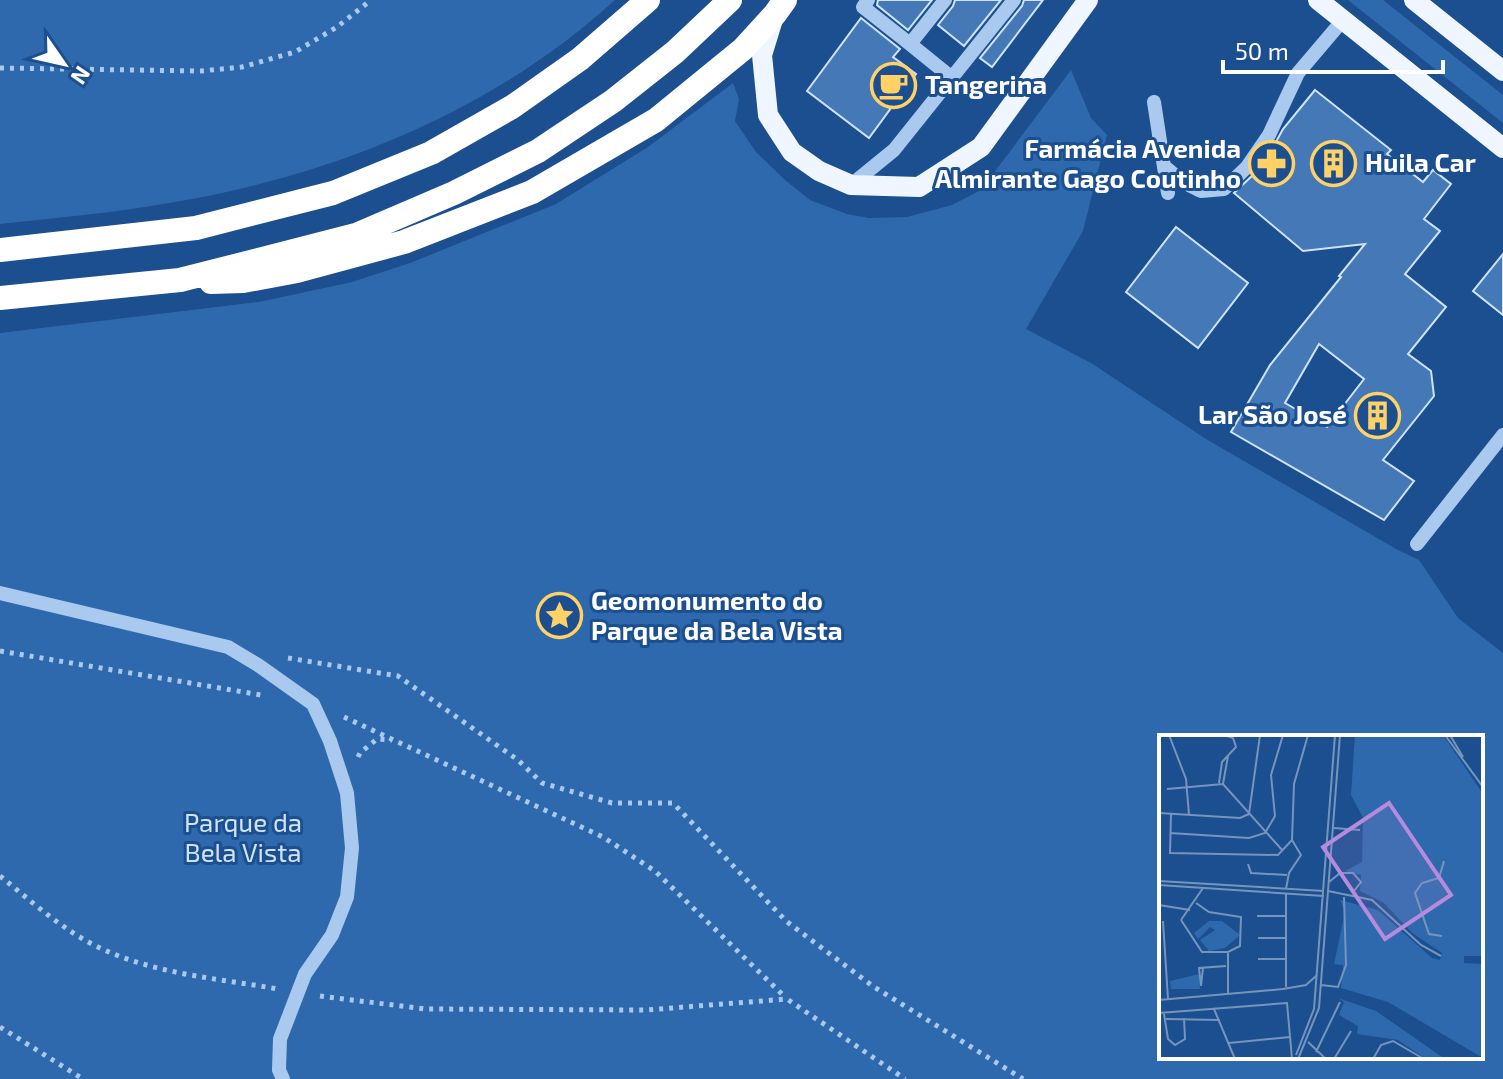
<svg xmlns="http://www.w3.org/2000/svg" width="1503" height="1079" viewBox="0 0 1503 1079" font-family="'Exo 2',sans-serif">
<style>
.green{fill:#2e69ad;fill-rule:evenodd}
.building{fill:#4478b7;stroke:#cfe3fa;stroke-width:2;fill-rule:evenodd}
.lines{fill:none;stroke-linecap:round;stroke-linejoin:round}
.path{stroke:#a9c9ee;stroke-width:5;stroke-dasharray:4 6;stroke-linecap:butt}
.minor{stroke:#a9c9ee;stroke-width:14}
.major{stroke:#f0f6ff;stroke-width:20}
.highway{stroke:#fff;stroke-width:24}
.labels{text-anchor:middle;stroke-width:6;stroke-linejoin:round;paint-order:stroke}
.poi-label{font-size:26px;font-weight:bold;fill:#fff;stroke:#1b4f8f;text-anchor:start}
.park-label{font-size:26px;fill:#cfe3fa;stroke:#1b4f8f}
.inset-road{fill:none;stroke:#7695bc;stroke-width:2}
.view{fill:#b68bdc;fill-opacity:0.15;stroke:#b68bdc;stroke-width:4}
.inset-edge{fill:none;stroke:#fff;stroke-width:4}
</style>
<rect width="100%" height="100%" fill="#1b4f8f"/>
<path class="green" d="M0,0H615C491,113 332,176 169,203C113,213 56,218 0,224Z
M1348,0H1383L1503,95V123Z
M1071,70L1091,118L1107,135L1083,231L1026,329L1091,363L1206,439L1398,550L1419,560L1458,618L1503,653V1079H0V333L259,302L352,282L410,263L556,204L648,147L733,83L739,99L735,121L756,152L785,180L810,200L847,214L869,218L907,217L952,205L981,190ZM1161,737H1481V1057H1161Z"/>
<path class="building" d="M878,0H932L908,30L877,5Z
M955,0H1001L964,46L938,25L953,6Z
M1024,0H1043L992,67L980,58L1022,6Z
M861,18L900,49L893,57L916,74L869,138L807,91Z
M1315,90L1391,150L1387,154L1423,182L1433,170L1451,184L1424,219L1440,231L1405,274L1446,307L1408,354L1431,371L1434,396L1383,460L1414,481L1384,520L1231,432L1270,365L1341,277L1339,276L1365,244L1303,251L1234,193L1255,173L1277,140L1283,129ZM1319,344L1364,379L1327,427L1285,403Z
M1176,227L1248,283L1198,348L1126,292Z
M1503,254V315L1473,291Z"/>
<g class="lines">
<path class="path" d="M0,68L201,71L242,67L295,52L337,27L371,0
M0,651L261,695
M288,658L398,676L518,760L542,783L612,803H673L786,921L874,987L1023,1079
M344,717L603,837L655,871L786,998
M358,757L360,753L377,739L392,740
M0,876C30,900 59,927 94,945C151,974 216,978 278,989
M320,996L425,1009L646,1010L787,999L905,1079
M0,1027L83,1079"/>
<path class="minor" d="M868,0L863,7L910,44
M945,0L910,44L952,78
M1154,102L1168,193
M1164,166L1183,182L1201,191L1224,189L1247,167L1269,135L1298,73L1343,20
M851,185L894,150L1014,0
M1417,544L1503,435
M0,593L228,647L258,665L313,704L330,741L347,793L352,848L347,897L332,935L305,974L280,1039L279,1070L283,1079"/>
<path class="major" d="M1318,0L1503,148
M1414,0L1503,71
M774,16L762,55L768,115L792,152L819,171L851,185L919,187L981,147L1088,0"/>
<path class="highway" d="M0,250L196,228L333,193L431,153L512,107L580,59L648,0
M211,282L243,281L297,271L404,242L532,192L656,120L743,49L775,14L785,0
M0,298L180,280L356,235L454,193L538,151L613,101L675,52L730,0"/>
</g>
<defs>
<symbol id="cafe-ring" viewBox="-11 -11 22 22"><circle r="9.5" fill="#1b4f8f" stroke="#ffd166" stroke-width="1.5"/><path d="M-5.5-4.5H6V0H3Q3 3.5 0 3.5H-2.5Q-5.5 3.5-5.5 0ZM3-3.2v2h1.7v-2ZM-6 4.5H4V6H-6Z" fill="#ffd166"/></symbol>
<symbol id="building-ring" viewBox="-11 -11 22 22"><circle r="9.5" fill="#1b4f8f" stroke="#ffd166" stroke-width="1.5"/><path d="M-4-6H4V6H1V3H-1V6H-4ZM-2.5-4.3h1.7v1.8h-1.7ZM.8-4.3h1.7v1.8H.8ZM-2.5-1h1.7V.8h-1.7ZM.8-1h1.7V.8H.8Z" fill="#ffd166"/></symbol>
<symbol id="pharmacy-ring" viewBox="-11 -11 22 22"><circle r="9.5" fill="#1b4f8f" stroke="#ffd166" stroke-width="1.5"/><path d="M-2-6h4v4h4v4h-4v4h-4v-4h-4v-4h4Z" fill="#ffd166"/></symbol>
<symbol id="sight-ring" viewBox="-11 -11 22 22"><circle r="9.5" fill="#1b4f8f" stroke="#ffd166" stroke-width="1.5"/><path d="M0-6L1.8-2.2L6-1.7L2.9 1.2L3.7 5.4L0 3.3L-3.7 5.4L-2.9 1.2L-6-1.7L-1.8-2.2Z" fill="#ffd166"/></symbol>
</defs>
<g fill-rule="evenodd">
<use href="#cafe-ring" x="868" y="60" width="51" height="51"/>
<use href="#building-ring" x="1308" y="138" width="51" height="51"/>
<use href="#pharmacy-ring" x="1246" y="138" width="51" height="51"/>
<use href="#building-ring" x="1352" y="390" width="51" height="51"/>
<use href="#sight-ring" x="534" y="590" width="51" height="51"/>
</g>
<g class="labels">
<g class="poi-label">
<text x="925" y="94">Tangerina</text>
<text x="1241" y="158" text-anchor="end">Farmácia Avenida<tspan x="1241" dy="30">Almirante Gago Coutinho</tspan></text>
<text x="1365" y="172">Huila Car</text>
<text x="1347" y="424" text-anchor="end">Lar São José</text>
<text x="591" y="610">Geomonumento do<tspan x="591" dy="30">Parque da Bela Vista</tspan></text>
</g>
<g class="park-label">
<text x="243" y="832">Parque da<tspan x="243" dy="30">Bela Vista</tspan></text>
</g>
</g>
<g transform="translate(1159 735)">
<rect width="324" height="324" fill="#1b4f8f"/>
<path d="M196,0H284L324,59V221H305V228L324,229V323L229,267L182,253L184,230L175,229L186,177L181,165L219,175L273,223L281,225L283,218L253,198L225,168L201,156L202,140L186,136L203,127L204,83L192,60ZM50,186H63L81,200L66,213L50,216L41,205L56,195L51,192L39,204L35,198ZM40,239L41,254H12L11,246ZM179,263L217,276L286,324H267L239,305L198,299L199,291L180,280L185,267Z" fill="#2e69ad"/>
<path class="inset-road" d="M10,0L27,44L30,80M286,0L324,52M291,0L304,22M60,48L63,27L77,12L74,3L65,0M64,49L69,21M8,54L64,49L124,116M0,78L81,83L90,79M12,79L11,118L119,120L133,105L135,49L149,0M90,79L101,0M175,93L201,95M11,98L90,103L106,98L116,81L112,40L124,0M89,129L92,138L128,140M0,146L165,156M170,147L181,138H194L202,147L195,156M0,150L165,161M127,154L130,138L142,120L133,105M169,156L213,165L262,210L282,221M0,170L31,175M98,181H127M22,185L43,217H69L81,211L82,182L50,177L37,168M22,185L44,153M4,186L9,264M283,201L270,199L256,158L263,148L280,143L285,126M99,203H127M99,224H126M44,233L42,251L40,233L67,231M162,250L179,252L187,230L185,162M127,252V158M69,259V218M0,265L124,254L147,250L157,241M55,274L76,324M0,278L128,268L133,324M5,279L9,304L16,310L26,304L25,283M7,284L61,285M149,307L167,324M70,308L131,302M157,317L181,267M137,320L155,274L176,0M139,324L160,273L181,0M175,324L192,296M214,324L222,310L234,306L265,324"/>
<path class="view" d="M230,68L292,160L226,204L164,112Z"/>
<rect width="324" height="324" class="inset-edge"/>
</g>
<g transform="translate(64 64) rotate(124)" stroke="#1b4f8f" stroke-width="6" paint-order="stroke">
<path d="M0-6L14 30L0 20L-14 30Z" fill="#ffffff"/>
<text y="-12" font-size="22" font-weight="bold" text-anchor="middle" fill="#ffffff">N</text>
</g>
<path d="M1223 60v12h220v-12" fill="none" stroke="#ffffff" stroke-width="4"/>
<text x="1235" y="60" font-size="24" fill="#ffffff" stroke="#1b4f8f" stroke-width="6" paint-order="stroke">50 m</text>
</svg>
